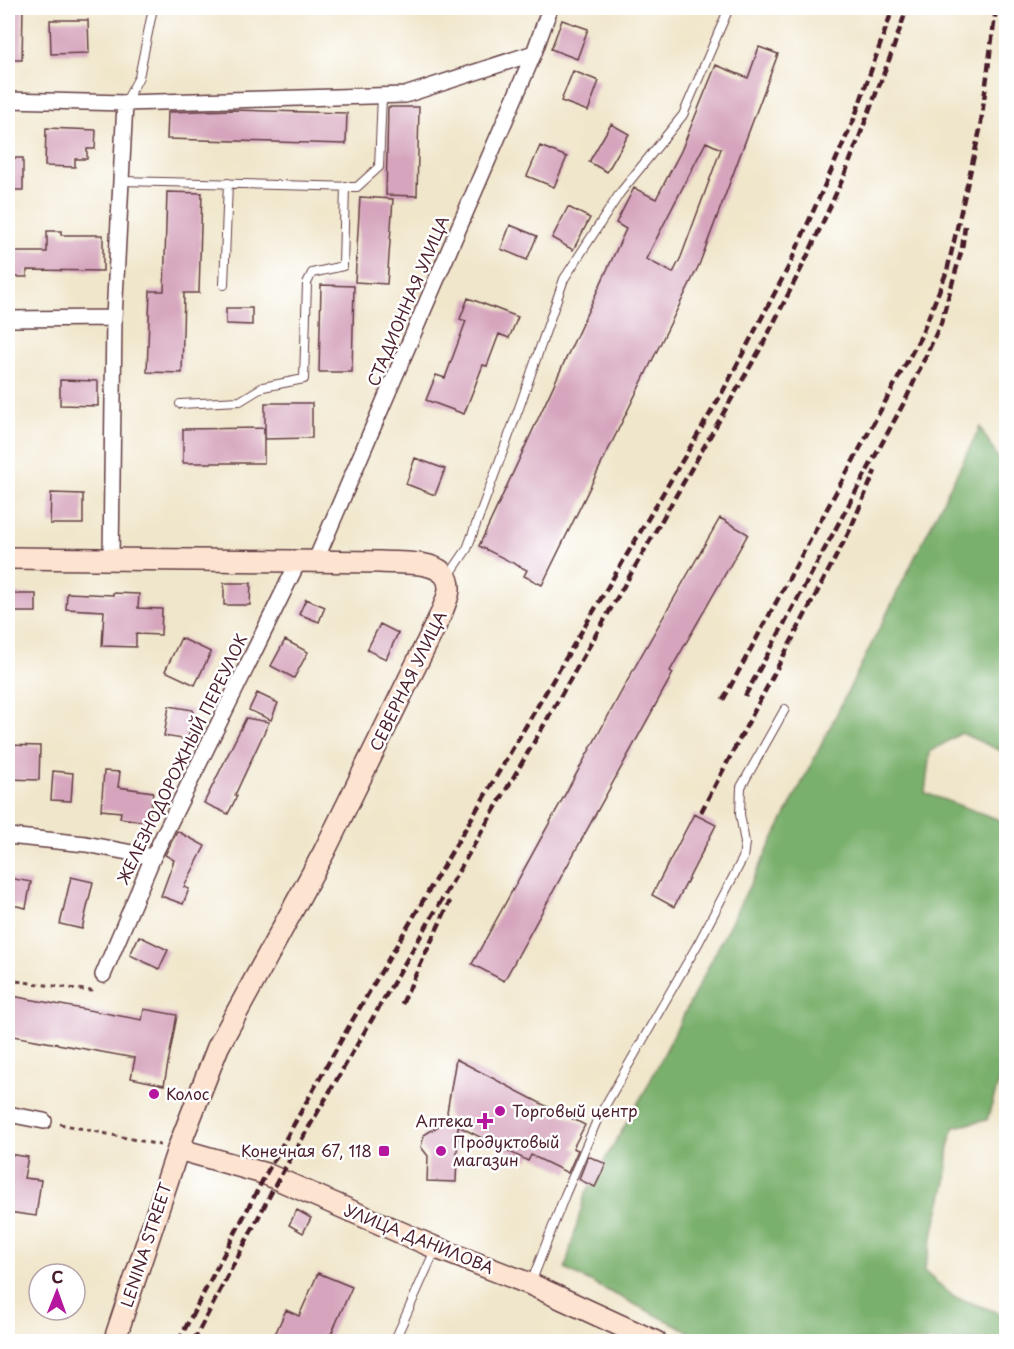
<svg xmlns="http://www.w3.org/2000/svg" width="1014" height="1349" viewBox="0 0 1014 1349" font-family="'Playpen Sans',sans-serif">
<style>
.forest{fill:#7ab06d;stroke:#62684c;stroke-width:1.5}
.building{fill:#d6a5bd;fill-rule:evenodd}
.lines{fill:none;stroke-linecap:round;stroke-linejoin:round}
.lane-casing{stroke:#633d43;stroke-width:10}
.street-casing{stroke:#633d43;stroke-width:18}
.secondary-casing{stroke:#633d43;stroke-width:24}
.path{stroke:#633d43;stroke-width:3;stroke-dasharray:4.5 4.5;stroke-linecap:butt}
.lane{stroke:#fff;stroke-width:8}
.street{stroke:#fff;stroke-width:15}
.secondary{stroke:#fde4d1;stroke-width:21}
.rail{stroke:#4a1f2b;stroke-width:4.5;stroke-dasharray:9 4.5;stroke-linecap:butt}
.poi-dot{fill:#b5179e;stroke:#fff;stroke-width:2}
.labels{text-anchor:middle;stroke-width:5;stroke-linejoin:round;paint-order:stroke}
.street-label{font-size:16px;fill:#4a1f2b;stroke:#fff}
.poi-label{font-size:16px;fill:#4a1f2b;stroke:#fff;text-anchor:start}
</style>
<rect width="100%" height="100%" fill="#fff"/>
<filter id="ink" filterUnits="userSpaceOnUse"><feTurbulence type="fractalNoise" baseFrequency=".0167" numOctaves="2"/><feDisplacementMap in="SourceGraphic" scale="12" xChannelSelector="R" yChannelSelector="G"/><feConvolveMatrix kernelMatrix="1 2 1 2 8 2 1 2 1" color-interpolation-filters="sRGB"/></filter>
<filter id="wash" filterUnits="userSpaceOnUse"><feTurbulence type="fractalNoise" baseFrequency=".008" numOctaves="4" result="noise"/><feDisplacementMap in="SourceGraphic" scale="24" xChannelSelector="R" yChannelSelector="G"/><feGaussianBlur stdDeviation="1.35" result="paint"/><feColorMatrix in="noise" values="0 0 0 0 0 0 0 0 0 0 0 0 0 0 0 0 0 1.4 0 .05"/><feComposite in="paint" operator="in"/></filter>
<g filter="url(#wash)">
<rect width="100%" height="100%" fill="#f0e6cb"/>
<path class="forest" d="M980,427L1001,463L1006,489V750L1003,752L961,733L930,752L925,793L1006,822V1060L987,1120L954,1127L949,1144L946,1182L924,1271L954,1297L1006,1315V1341H707L565,1269L585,1194L646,1089L819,749Z"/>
<g id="blocks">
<path class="building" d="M8,8H23L22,60H8Z
M50,20H88L89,53L51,54Z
M562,20L588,29L577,59L551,49Z
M759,47L778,54L699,265L542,585L524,576L527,570L479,546L626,229L616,223L634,188L656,199L681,151L716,65L748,78ZM706,142L721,149L681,257L673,273L646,259Z
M573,71L599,81L588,111L561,101Z
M388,107H419L417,196L386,195Z
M232,110L347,113L346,144L167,139L168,112Z
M611,124L629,134L607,172L589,162Z
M46,128L96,130L95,149H87V159H75V167L45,166Z
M540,146L567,157L554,187L527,176Z
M8,158H23V190H8Z
M167,192L202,193L199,293H184L182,373L147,372L150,291H164Z
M360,197L393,199L387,284L355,282Z
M568,207L590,218L573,250L552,238Z
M510,225L537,236L527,260L501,249Z
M47,231H61V235H103V271L27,270V277H8V252H47Z
M321,285L354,286L352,372H319Z
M468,298L518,317L509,338L499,334L487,366L483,365L464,414L426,400L436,375L445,378L466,321L460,319Z
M226,308H252V325L226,324Z
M60,380L98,381V406L60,405Z
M265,403H312V438L265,439Z
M264,428V463H183V429Z
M415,458L445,469L435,495L406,484Z
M51,493L83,494V524H50Z
M720,518L748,534L670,671L673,673L504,981L472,964L641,656Z
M224,583H251L250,605H224Z
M67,593L113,595V593L139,594L138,608L162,609L161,635L136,634V647L102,646L104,611L66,609Z
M8,594H36V612H8Z
M306,599L325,607L319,622L299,614Z
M380,624L398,633L386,659L367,650Z
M181,638L211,652L195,685L165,671Z
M285,640L308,652L294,678L271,666Z
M257,693L278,703L271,720L249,710Z
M169,706L193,710L188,740L164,736Z
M246,718L269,722L235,795L237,796L228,814L204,803Z
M8,745L40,746L39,780L8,779Z
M53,771L73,773L71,801L51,800Z
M104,771L120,772L118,787L153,792L149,822L120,818L121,812L101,810Z
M694,814L716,825L674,907L652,895Z
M177,831L205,846L184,887L189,889L183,904L161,896L174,860L165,855Z
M71,877L93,882L82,929L60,924Z
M9,878L31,882L26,908L8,904V886Z
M139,936L168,950L159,969L130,955Z
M12,996L142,1020L144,1009L177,1015L164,1085L131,1078L135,1058L8,1035V1021Z
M456,1059L565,1116V1115L585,1125L573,1148L578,1150L568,1173L531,1155L528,1161L458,1126L456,1182L427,1181L428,1156L421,1147L424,1135L450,1119L447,1112Z
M8,1154L28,1157L24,1178L41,1180L36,1216L8,1212Z
M588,1156L606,1164L595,1187L580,1180L579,1179Z
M297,1210L311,1218L303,1233L289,1225Z
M318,1273L352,1287L328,1341H272L286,1310L299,1316Z"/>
</g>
</g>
<g filter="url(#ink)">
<use href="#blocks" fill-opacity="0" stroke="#633d43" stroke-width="1.5"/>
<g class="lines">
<defs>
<path id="lane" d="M125,103L139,77L153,8
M121,181L357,187L379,167L382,95
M224,285L228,183
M180,404L240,401L263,387L304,379L307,283L312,273L343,266L345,186
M448,577L467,549L519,408L564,279L620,193L683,115L729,8
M531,1283L565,1195L598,1118L699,942L743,858L745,843L740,814L741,787L785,709
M394,1342L432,1257L434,1248"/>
<path id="street" d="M8,100L125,103L405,95L534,53
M8,319L114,318
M111,559L114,318L125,103
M315,562L534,53L550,8
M8,836L86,844L153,857
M103,975L153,857L298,562
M8,1114L44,1121"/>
<path id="secondary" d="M8,558L381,562C402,564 450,558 449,589C449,596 444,605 442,612L324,852L218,1047L178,1149L114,1342
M178,1149L266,1174L434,1247L530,1284L656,1342"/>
</defs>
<use href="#lane" class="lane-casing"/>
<use href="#street" class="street-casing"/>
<use href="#secondary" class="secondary-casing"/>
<path class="path" d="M8,980L92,991L94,989
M60,1124L160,1145"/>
<use href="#lane" class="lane"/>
<use href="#street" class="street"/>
<use href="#secondary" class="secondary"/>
<path class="rail" d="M745,696L906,399L941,323L962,249L965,226
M723,700L921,336L947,271L980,130L996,8
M701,812L850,530L875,471
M402,1004L450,901
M178,1342L266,1174L352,1021L721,395L789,266L854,119L893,8
M193,1342L278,1180L537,737L762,346L806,259L845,174L892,52L907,8"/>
</g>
</g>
<g class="poi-dot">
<circle cx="154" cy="1094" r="6"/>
<circle cx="500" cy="1111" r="6"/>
<path d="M482 1112h6v6h6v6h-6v6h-6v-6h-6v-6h6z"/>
<rect x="378" y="1145" width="12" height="12" rx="3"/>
<circle cx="441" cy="1151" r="6"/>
</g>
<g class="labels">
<g class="street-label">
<text transform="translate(408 301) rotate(-67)" y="6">СТАДИОННАЯ УЛИЦА</text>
<text transform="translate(408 681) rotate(-64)" y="6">СЕВЕРНАЯ УЛИЦА</text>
<text transform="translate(182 759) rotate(-64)" y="6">ЖЕЛЕЗНОДОРОЖНЫЙ ПЕРЕУЛОК</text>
<text transform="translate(419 1239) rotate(22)" y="6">УЛИЦА ДАНИЛОВА</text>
<text transform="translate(146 1245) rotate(-72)" y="6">LENINA STREET</text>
</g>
<g class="poi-label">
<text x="166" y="1100">Колос</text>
<text x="512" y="1117">Торговый центр</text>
<text x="473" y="1127" text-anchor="end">Аптека</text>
<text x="453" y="1148">Продуктовый<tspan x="453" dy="18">магазин</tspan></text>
<text x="372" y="1157" text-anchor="end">Конечная 67, 118</text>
</g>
</g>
<rect width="1014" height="1349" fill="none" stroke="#fff" stroke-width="30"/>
<g transform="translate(57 1292) rotate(1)"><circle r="28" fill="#ffffff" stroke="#b7a5aa" stroke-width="1.5"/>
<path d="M0-4.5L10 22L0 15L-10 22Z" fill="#b5179e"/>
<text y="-9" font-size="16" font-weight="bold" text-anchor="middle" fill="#4a1f2b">С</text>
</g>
</svg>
